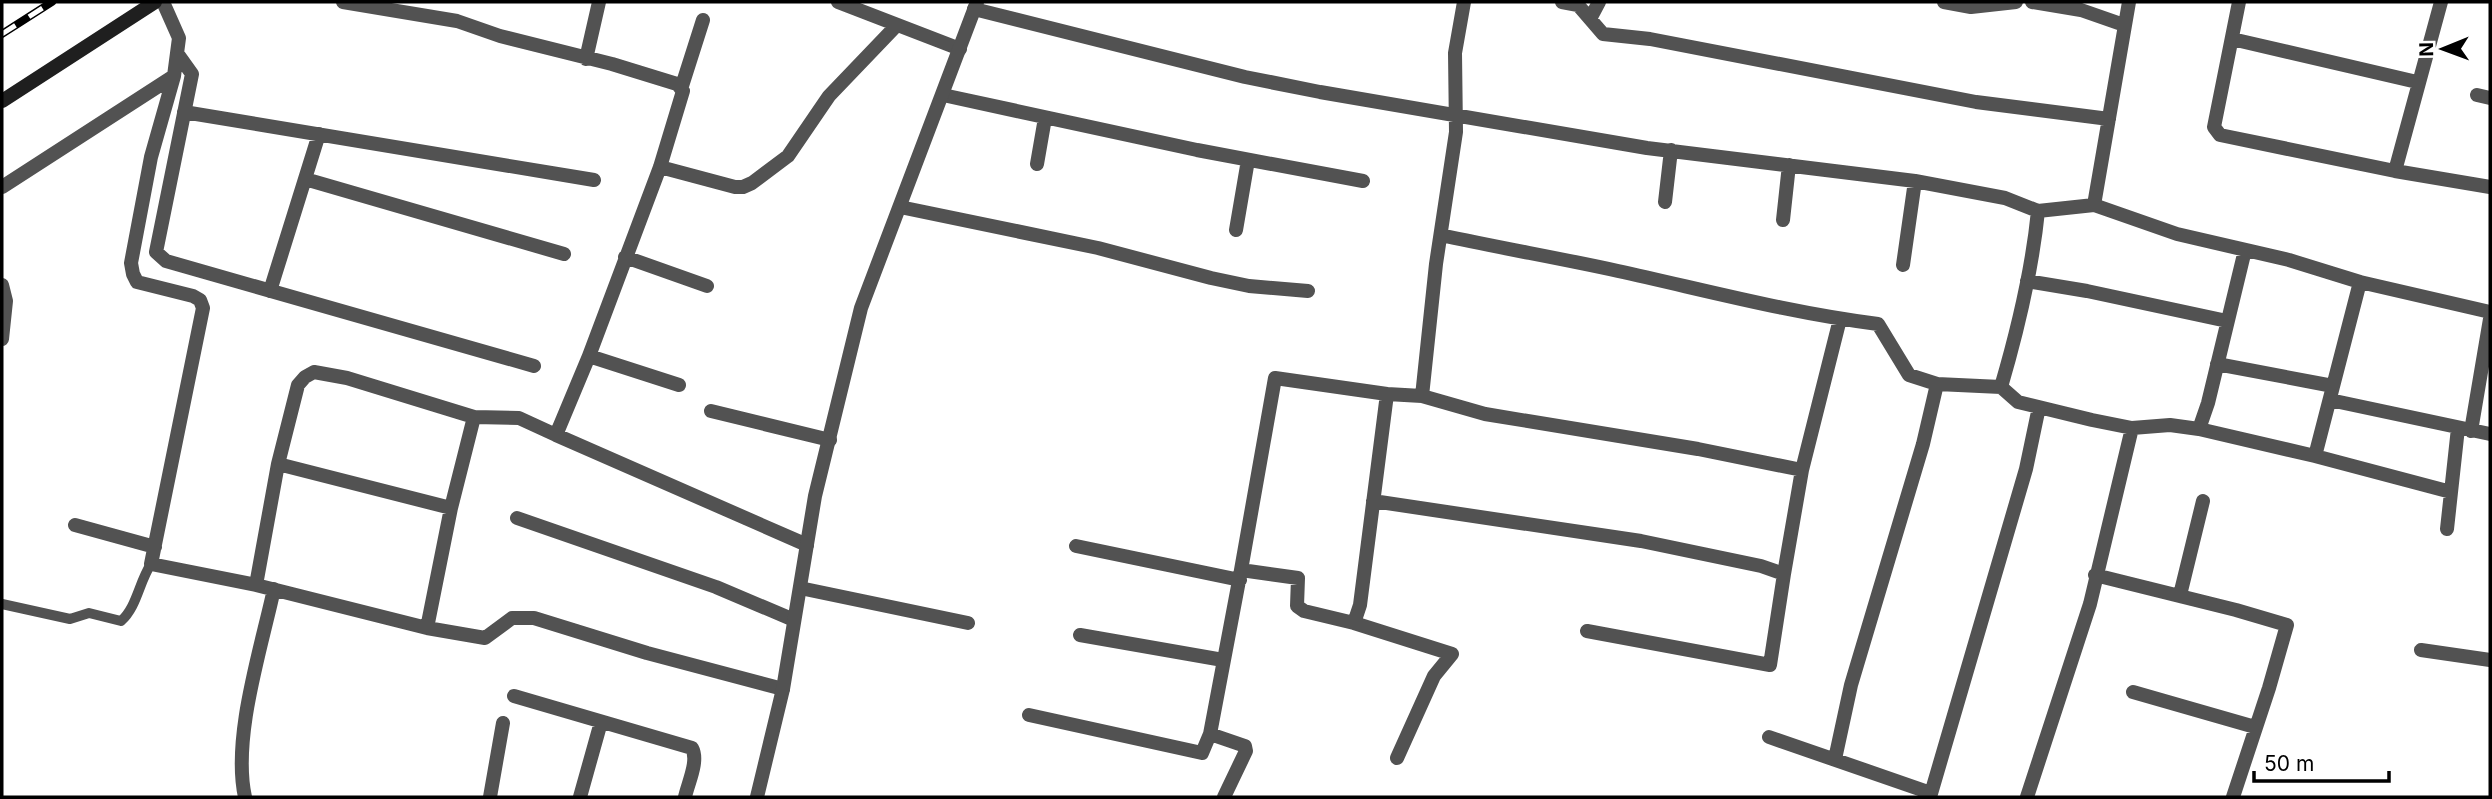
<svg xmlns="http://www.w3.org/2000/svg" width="2492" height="799" viewBox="0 0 2492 799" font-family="Inter,sans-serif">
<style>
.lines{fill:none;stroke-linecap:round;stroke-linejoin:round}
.service{stroke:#525252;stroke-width:10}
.minor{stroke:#525252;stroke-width:14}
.tertiary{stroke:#525252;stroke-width:14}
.secondary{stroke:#1f1f1f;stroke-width:14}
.rail-casing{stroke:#000;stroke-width:8}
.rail{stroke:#fff;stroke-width:5;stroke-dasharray:16;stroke-linecap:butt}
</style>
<rect width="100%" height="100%" fill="#fff"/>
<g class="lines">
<path class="service" d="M2,604L70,619L89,613L121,621C137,607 139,582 151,564"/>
<path class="minor" d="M163,2L179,38L174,76L151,157L131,263L133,274L137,282L193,296L200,300L203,308L151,564L256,585
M343,2L457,21L500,36L612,64L677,84L683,91L660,167L589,356L556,435L807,545
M838,2L960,49
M1562,2L1578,5L1603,34L1650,39L1976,102L2109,119
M1944,2L1971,7L2016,2
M2032,2L2081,10L2124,25
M2239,2L2214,127L2220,135L2395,171L2441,2
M974,9L1245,77L1320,92L1647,148L1915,181L2005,198L2038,211
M1590,19L1599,2
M2232,39L2417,82
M177,53L192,74L156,252L166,261L534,366
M586,59L599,2
M681,89L703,20
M943,95L1197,150L1363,181
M2477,95L2490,98
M184,112L594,180
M1037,164L1045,118
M660,167L735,187H743L752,183L788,156L829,96L897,25
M2395,171L2490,187
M305,179L564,254
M2,187L174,76
M1665,202L1671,150
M2094,205L2177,234L2289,260L2360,282
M900,207L1098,248L1211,278L1249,286L1308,291
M1783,220L1789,165
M1236,230L1248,160
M1441,235C1500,248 1559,258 1618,271C1705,290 1790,313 1878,324L1909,375L1937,384L1923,444L1851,685L1835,759
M625,257L707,286
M1903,265L1915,181
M2027,281L2087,291L2227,321
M2,285L6,301L2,339
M270,291L319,134
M589,356L679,385
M2217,364L2333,386
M1937,384L2001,387C2018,329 2032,271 2038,211L2094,205L2129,2
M2001,387L2018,402L2092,420L2132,428L2170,425L2199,429L2315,456L2360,282L2490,312
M1422,396L1485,414L1698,449L1802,470L1784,574
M2330,400L2490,434
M711,411L830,440
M2199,429L2208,403L2245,250
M2471,431L2490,319
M556,435L519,418L474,417L451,508L427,628L485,638L512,618H534L647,653L783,689
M2315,456L2451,492
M278,464L451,508
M1802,470L1840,319
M1373,501L1641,541L1761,566L1784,574L1770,665L1587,631
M517,518L716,587L794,620
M75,525L155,547
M2447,529L2458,428
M1076,546L1240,580
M1241,570L1275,378L1387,394
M2095,575L2236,610L2287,625L2269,688L2233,797
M800,588L968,623
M2180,595L2203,501
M1354,623L1452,654L1434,676L1397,758
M427,628L256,585L278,464L298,385L305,377L314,372L347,378L474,417
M1080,635L1223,660
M2421,650L2490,660
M2133,692L2255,727
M514,696L692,748C699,761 688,783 685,797
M1029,715L1202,753L1210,734
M1769,737L1931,793
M245,797C232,738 261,649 274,589
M490,797L503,723
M580,797L601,722
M1224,797L1246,751L1245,746L1210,734L1241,570L1298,578L1297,606L1304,611L1354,623L1360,605L1387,394L1422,396L1436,264L1456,132L1455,53L1464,2
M1930,797L2026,469L2039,407
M2027,797L2090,604L2132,428"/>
<path class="tertiary" d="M757,797L783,689L815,496L861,308L977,2"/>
<path class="secondary" d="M2,101L155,2"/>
<defs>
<path id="rail" d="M2,34L52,2"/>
</defs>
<use href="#rail" class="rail-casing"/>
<use href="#rail" class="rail"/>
</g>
<rect width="2492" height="799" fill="none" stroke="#000000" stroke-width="7"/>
<g transform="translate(2443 49) rotate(269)" stroke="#ffffff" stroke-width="5" paint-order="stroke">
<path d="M0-5L12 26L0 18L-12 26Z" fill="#000000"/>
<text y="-10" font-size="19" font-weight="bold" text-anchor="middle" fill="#000000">N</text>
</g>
<path d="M2254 771v10h135v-10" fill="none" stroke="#000000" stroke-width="3.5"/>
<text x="2264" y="771" font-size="21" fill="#000000" stroke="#ffffff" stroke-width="5" paint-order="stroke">50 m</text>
</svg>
